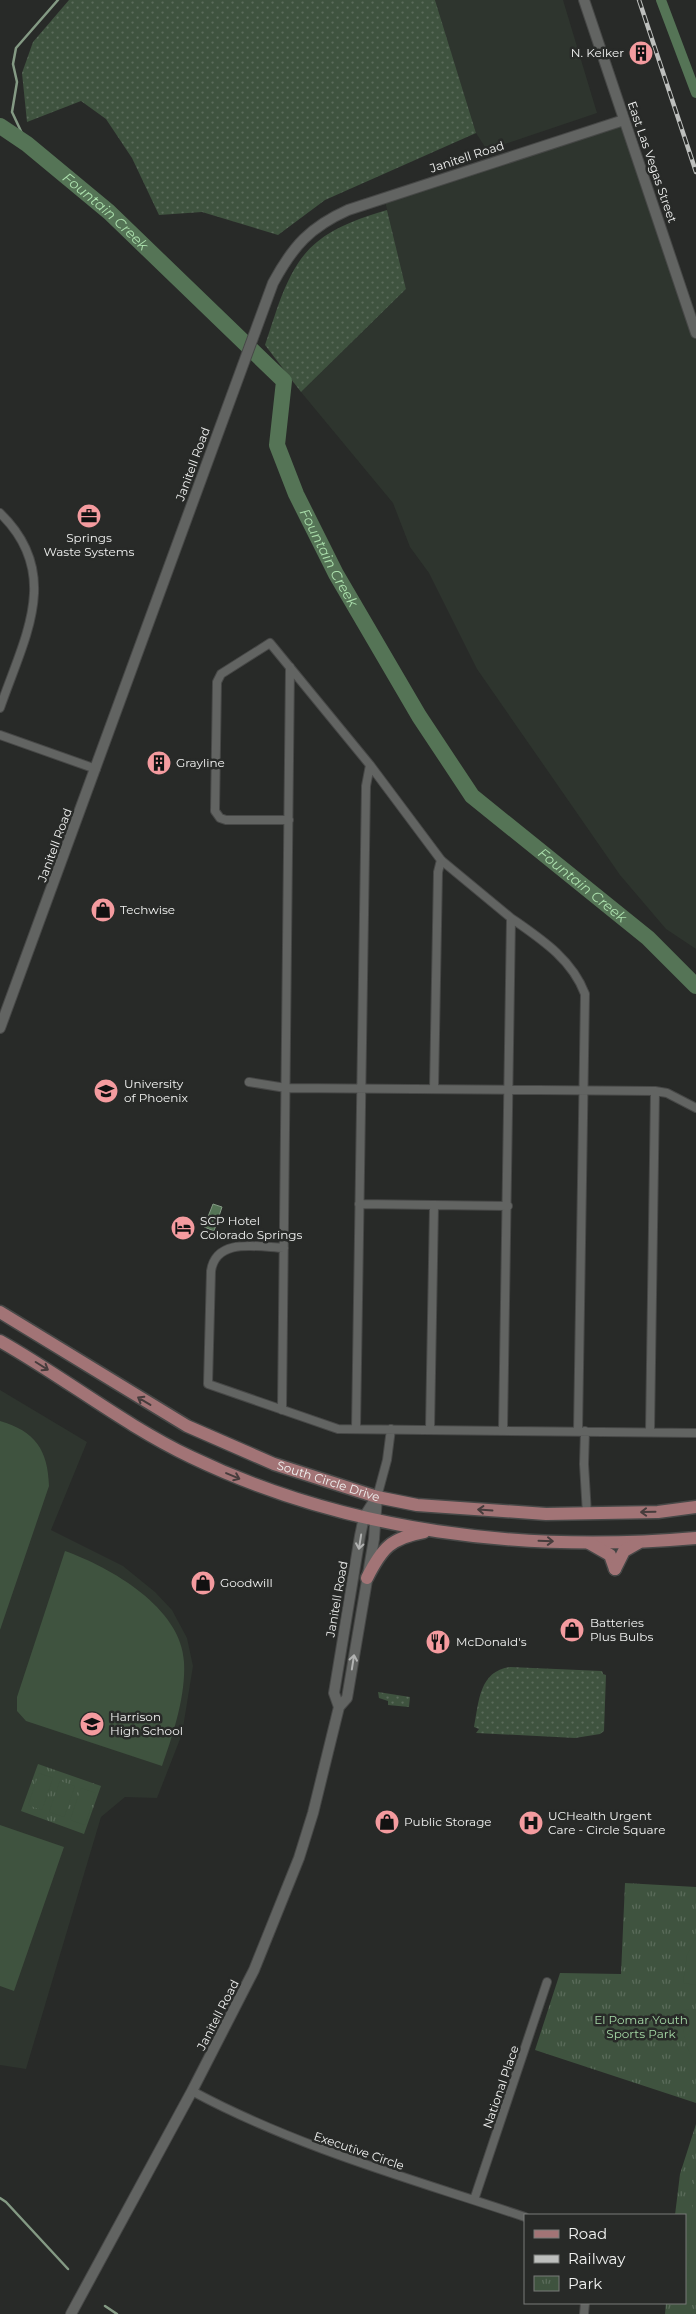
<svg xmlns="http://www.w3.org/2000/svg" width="696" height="2314" viewBox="0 0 696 2314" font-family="Montserrat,sans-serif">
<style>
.built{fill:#2e352e}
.grass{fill:url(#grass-dots)}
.park{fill:url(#park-tufts)}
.pitch{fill:#3f533f}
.water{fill:url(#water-ripples);stroke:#849a84}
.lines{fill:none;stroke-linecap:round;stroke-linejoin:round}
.stream{stroke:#849a84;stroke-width:2.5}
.canal{stroke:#557456;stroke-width:10}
.river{stroke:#557456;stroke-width:16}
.minor-casing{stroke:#474847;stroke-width:10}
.tertiary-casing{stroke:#474847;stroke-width:12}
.primary-casing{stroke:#474847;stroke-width:15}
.minor{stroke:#626462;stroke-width:8}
.tertiary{stroke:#626462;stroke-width:10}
.primary{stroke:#a27476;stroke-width:12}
.rail-casing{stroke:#bdbfbd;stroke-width:4.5}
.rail{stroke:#282a28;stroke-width:2.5;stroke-dasharray:8;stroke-linecap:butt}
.oneway{stroke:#463c3c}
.oneway2{stroke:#b1b2b1}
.labels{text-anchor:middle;stroke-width:5;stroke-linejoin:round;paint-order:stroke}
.poi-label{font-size:12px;fill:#f1f2f1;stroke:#282a28;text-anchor:start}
.street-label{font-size:12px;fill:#f1f2f1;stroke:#282a28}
.park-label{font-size:12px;fill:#a5d9a6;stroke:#282a28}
.water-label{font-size:14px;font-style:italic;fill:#abdfac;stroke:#282a28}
</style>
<defs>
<pattern id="grass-dots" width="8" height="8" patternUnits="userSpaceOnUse" patternTransform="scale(1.25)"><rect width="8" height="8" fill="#3f533f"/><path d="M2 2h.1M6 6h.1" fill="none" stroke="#5b6c5b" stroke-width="1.8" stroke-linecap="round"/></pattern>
<pattern id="park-tufts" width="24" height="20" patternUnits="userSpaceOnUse" patternTransform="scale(1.25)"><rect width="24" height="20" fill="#3f533f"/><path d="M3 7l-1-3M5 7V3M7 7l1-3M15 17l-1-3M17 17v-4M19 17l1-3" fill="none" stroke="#5b6c5b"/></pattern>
<pattern id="water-ripples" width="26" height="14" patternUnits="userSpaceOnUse" patternTransform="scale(1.25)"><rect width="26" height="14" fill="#557456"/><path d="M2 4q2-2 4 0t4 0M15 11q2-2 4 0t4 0" fill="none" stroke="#4e5c4e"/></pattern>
</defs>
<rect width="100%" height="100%" fill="#282a28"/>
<path class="built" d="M435,0H563L597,113L487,150L476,133Z
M624,120L696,332V949L666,929L620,875L477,669L429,573L410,547L393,503L301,392L406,289L384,197Z
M0,1390L87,1442L51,1530L123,1566L155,1592L172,1610L187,1638L193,1666L182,1734L157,1798L125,1797L101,1817L26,2069L0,2065Z"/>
<path class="grass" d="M69,0H435L476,133L325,200L278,235L202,212L159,215L132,158L106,119L81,101L27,122L22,73L33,42Z
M387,210L406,289L301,392L265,345C277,311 287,266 317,242C336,226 363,217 387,210Z
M510,1667L602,1671L603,1674L606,1675L604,1731L600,1734L575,1738L476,1733L479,1729L474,1727C479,1702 479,1671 510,1667Z
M378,1692L410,1697L409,1707L388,1705V1701L379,1698Z"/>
<path class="park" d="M38,1764L101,1786L84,1834L21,1811Z
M625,1883L696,1887V2103L535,2050L560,1973L621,1974Z
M696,2124V2314H665L666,2303H685V2215H675L680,2174Z"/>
<path class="pitch" d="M0,1421C35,1431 48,1450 49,1486L0,1630Z
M65,1551C110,1567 182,1608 184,1662C186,1695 173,1735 162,1766L26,1721L17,1711V1697Z
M39,1773L53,1778L42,1810L28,1805Z
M60,1781L75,1786L64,1817L49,1812Z
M81,1788L96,1793L85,1825L70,1820Z
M0,1825L64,1847L14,1991L0,1986Z
M696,1937V1985L683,1983L687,1955Z
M696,2009V2064C685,2047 681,2030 684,2010Z
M696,2164V2305L685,2304Z"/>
<path class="water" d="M213,1204L222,1207L214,1231L204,1227Z"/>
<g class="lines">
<path class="stream" d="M27,144L12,112L17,82L13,64L16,48L58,0
M0,2198L6,2202L68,2269
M105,2306L117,2314"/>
<path class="canal" d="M661,0L696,93"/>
<path class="river" id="s1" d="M0,126L27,144L109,212L284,381L277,445L296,494L336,574L419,716L472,796L648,938L696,986"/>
<defs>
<path id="minor" d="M0,513C63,574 24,638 0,708
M0,735L96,769
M289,820H226L220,818L215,811L217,682L221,674L270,643L370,765L441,860L511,918L503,1430
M511,918C541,939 572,959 585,994L578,1431
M249,1082L286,1088L655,1091L667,1093L696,1108
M434,1089L438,872L441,860
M359,1204L508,1206
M284,1248C258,1247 216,1237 211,1271L208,1384L338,1429L696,1433
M282,1410L290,667
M356,1429L366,786L370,765
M430,1429L434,1206
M585,1431L584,1464L587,1514
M650,1432L655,1091
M377,1497L387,1460L391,1429
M192,2091C298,2148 412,2179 525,2217
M474,2200L547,1982
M584,2314L585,2303"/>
<path id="tertiary" d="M584,0L696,333
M0,1028L273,283C293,246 310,227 348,210L624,120
M339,1707L334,1693L360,1536L364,1517L376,1498
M71,2314L192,2091L254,1970L299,1858L313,1813L339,1707L347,1698L374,1539L377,1497"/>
<g id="primary">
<path id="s2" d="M0,1312L187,1426L274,1464L377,1497L417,1505L546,1514L658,1512L696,1507"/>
<path d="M0,1341C64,1377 124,1425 191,1457C347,1532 524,1553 696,1538"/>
<path d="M589,1543L610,1555L615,1569"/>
<path d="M615,1569L624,1551L638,1543"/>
<path d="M367,1578C382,1548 391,1538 424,1532"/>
</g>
</defs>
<use href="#minor" class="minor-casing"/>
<use href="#tertiary" class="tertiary-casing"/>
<use href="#primary" class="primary-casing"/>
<use href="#minor" class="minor"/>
<use href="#tertiary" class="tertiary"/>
<use href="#primary" class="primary"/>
<defs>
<path id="rail" d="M639,0L696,172"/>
</defs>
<use href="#rail" class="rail-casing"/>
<use href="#rail" class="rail"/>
</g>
<defs><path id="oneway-shaft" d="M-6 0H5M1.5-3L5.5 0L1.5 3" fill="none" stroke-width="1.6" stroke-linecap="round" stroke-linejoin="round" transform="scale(1.25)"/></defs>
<g class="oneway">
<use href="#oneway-shaft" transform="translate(42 1366) rotate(32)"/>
<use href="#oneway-shaft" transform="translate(144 1401) rotate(-149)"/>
<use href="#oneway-shaft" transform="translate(233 1476) rotate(23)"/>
<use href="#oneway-shaft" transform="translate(485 1510) rotate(-176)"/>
<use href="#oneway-shaft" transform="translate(648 1512) rotate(179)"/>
<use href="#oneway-shaft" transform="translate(546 1541) rotate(2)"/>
</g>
<g class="oneway2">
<use href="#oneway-shaft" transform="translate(360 1542) rotate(99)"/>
<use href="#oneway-shaft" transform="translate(353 1662) rotate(-81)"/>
</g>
<defs>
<symbol id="building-disc" viewBox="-11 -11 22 22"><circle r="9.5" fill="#f49b9f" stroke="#282a28"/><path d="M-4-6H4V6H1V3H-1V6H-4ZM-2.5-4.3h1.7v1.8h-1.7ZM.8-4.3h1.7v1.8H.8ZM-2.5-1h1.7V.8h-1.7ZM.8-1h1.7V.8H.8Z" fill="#111"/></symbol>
<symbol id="office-disc" viewBox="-11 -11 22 22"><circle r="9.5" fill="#f49b9f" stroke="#282a28"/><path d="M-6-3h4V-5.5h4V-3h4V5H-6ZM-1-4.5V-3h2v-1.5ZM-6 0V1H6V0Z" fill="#111"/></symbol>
<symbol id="shop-disc" viewBox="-11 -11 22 22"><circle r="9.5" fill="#f49b9f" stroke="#282a28"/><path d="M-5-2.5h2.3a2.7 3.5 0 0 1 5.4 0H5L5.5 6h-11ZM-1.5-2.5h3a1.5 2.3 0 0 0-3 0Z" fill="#111"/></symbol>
<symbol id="university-disc" viewBox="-11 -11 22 22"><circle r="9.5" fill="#f49b9f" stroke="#282a28"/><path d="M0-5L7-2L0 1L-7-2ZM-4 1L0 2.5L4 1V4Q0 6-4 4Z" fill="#111"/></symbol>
<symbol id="hotel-disc" viewBox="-11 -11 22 22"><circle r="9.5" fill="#f49b9f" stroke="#282a28"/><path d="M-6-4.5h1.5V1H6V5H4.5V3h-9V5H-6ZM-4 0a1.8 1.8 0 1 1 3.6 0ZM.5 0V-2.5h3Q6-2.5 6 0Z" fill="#111"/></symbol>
<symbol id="restaurant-disc" viewBox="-11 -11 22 22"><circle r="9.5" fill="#f49b9f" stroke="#282a28"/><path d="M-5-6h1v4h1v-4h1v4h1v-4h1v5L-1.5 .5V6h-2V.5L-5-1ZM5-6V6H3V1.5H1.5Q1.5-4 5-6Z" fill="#111"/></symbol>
<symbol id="school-disc" viewBox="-11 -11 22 22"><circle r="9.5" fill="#f49b9f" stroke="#282a28"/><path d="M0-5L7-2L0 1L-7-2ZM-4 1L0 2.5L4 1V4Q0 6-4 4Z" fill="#111"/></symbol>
<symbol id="hospital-disc" viewBox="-11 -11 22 22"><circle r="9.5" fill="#f49b9f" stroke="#282a28"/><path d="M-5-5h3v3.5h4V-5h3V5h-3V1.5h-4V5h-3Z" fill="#111"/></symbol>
</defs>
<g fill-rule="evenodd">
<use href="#building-disc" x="627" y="39" width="28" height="28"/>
<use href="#office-disc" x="75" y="502" width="28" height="28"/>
<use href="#building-disc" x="145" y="749" width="28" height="28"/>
<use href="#shop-disc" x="89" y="896" width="28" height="28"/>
<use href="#university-disc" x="92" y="1077" width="28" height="28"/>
<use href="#hotel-disc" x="169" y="1214" width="28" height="28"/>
<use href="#shop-disc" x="189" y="1569" width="28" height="28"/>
<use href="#shop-disc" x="558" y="1616" width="28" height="28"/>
<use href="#restaurant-disc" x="424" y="1628" width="28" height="28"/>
<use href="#school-disc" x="78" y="1710" width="28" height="28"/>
<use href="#shop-disc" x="373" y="1808" width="28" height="28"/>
<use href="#hospital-disc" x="517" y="1809" width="28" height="28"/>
</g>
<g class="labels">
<g class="poi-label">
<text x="624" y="57" text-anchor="end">N. Kelker</text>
<text x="89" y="542" text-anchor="middle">Springs<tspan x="89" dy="14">Waste Systems</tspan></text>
<text x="176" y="767">Grayline</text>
<text x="120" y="914">Techwise</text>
<text x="124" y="1088">University<tspan x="124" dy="14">of Phoenix</tspan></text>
<text x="200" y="1225">SCP Hotel<tspan x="200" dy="14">Colorado Springs</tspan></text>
<text x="220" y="1587">Goodwill</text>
<text x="590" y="1627">Batteries<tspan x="590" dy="14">Plus Bulbs</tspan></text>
<text x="456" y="1646">McDonald's</text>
<text x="110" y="1721">Harrison<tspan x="110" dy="14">High School</tspan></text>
<text x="548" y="1820">UCHealth Urgent<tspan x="548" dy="14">Care - Circle Square</tspan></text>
<text x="404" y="1826">Public Storage</text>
</g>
<g class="street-label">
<text transform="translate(467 157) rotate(-18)" y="4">Janitell Road</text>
<text transform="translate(652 162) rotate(71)" y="4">East Las Vegas Street</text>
<text transform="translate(193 464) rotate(-70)" y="4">Janitell Road</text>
<text transform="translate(55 845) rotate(-70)" y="4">Janitell Road</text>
<text dy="4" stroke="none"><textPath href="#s2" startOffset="371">South Circle Drive</textPath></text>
<text transform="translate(337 1599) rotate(-80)" y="4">Janitell Road</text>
<text transform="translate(218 2015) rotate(-63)" y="4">Janitell Road</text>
<text transform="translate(501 2087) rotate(-71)" y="4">National Place</text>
<text transform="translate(359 2151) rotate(19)" y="4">Executive Circle</text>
</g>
<g class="park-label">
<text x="641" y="2024">El Pomar Youth<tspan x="641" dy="14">Sports Park</tspan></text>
</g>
<g class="water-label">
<text dy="5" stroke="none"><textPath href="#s1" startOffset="136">Fountain Creek</textPath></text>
<text dy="5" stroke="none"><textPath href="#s1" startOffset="571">Fountain Creek</textPath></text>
<text dy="5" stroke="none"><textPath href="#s1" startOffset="991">Fountain Creek</textPath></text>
</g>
</g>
<rect x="524" y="2214" width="162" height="90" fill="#282a28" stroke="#787a78"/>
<rect x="534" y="2230" width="25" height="8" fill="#a27476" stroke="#787a78"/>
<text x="568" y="2239" font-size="15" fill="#f1f2f1">Road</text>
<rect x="534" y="2255" width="25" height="8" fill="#bdbfbd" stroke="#787a78"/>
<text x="568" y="2264" font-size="15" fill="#f1f2f1">Railway</text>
<rect x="534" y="2276" width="25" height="15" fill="url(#park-tufts)" stroke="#787a78"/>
<text x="568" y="2289" font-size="15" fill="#f1f2f1">Park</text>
</svg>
